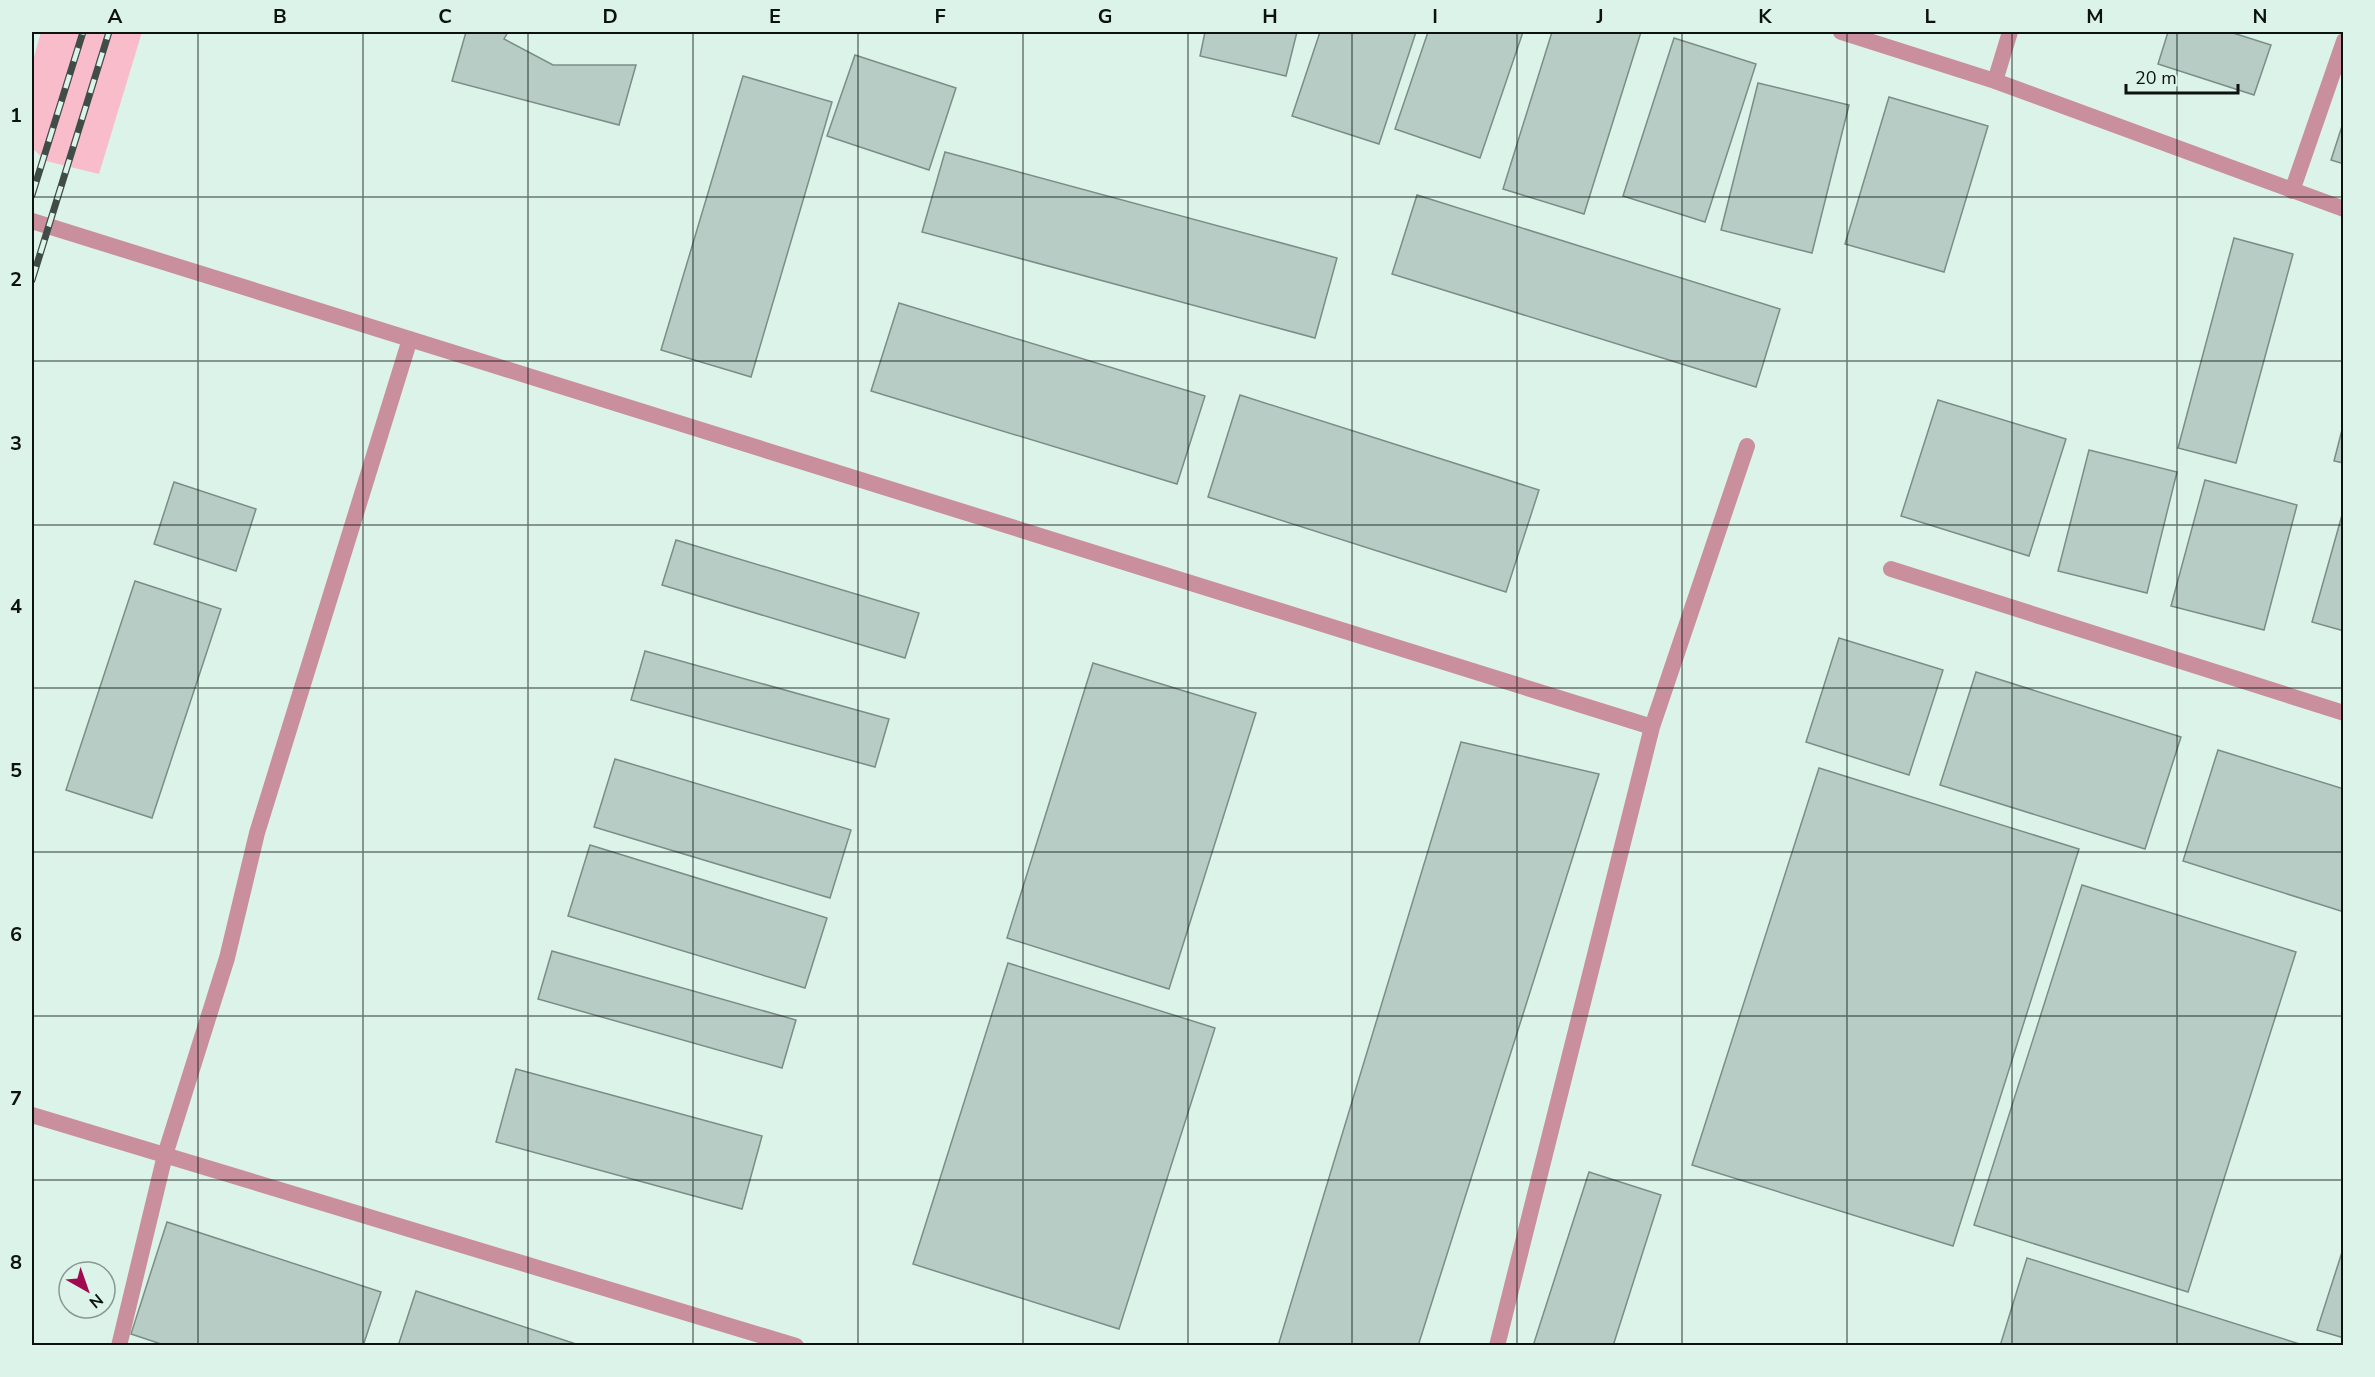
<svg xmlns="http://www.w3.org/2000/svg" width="2375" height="1377" viewBox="0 0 2375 1377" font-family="'Nunito Sans',sans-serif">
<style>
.green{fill:#f9bccb}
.building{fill:#b6ccc4;stroke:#7a8e87;stroke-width:1.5}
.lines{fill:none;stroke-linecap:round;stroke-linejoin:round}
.lane{stroke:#c98f9d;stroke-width:16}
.rail-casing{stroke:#404c48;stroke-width:7}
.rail{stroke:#dcf3ea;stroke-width:4.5;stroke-dasharray:14;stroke-linecap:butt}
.grid{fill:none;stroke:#0b1210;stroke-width:1.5;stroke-opacity:0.55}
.neatline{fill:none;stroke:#0b1210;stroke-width:2}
.grid-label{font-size:20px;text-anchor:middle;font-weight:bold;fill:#0b1210}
</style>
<rect width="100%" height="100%" fill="#dcf3ea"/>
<path class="green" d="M41,32H142L99,174L46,161L32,148V64Z"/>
<path class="building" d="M466,32H508L504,39L553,65H636L619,125L452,81Z
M1205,32H1297L1286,76L1200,56Z
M1320,32H1416L1379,144L1292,116Z
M1428,32H1523L1480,158L1395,129Z
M1552,32H1641L1584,214L1503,189Z
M2168,32H2230L2271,45L2254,95L2158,64Z
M1674,38L1756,64L1705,222L1623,196Z
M855,55L956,88L929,170L827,136Z
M743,76L832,102L751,377L661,350Z
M1758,83L1849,105L1812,253L1721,230Z
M1889,97L1988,126L1944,272L1845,244Z
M2344,120V164L2331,160Z
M945,152L1337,258L1315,338L922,232Z
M1417,195L1780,309L1756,387L1392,274Z
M2234,238L2293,254L2236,463L2178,448Z
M899,303L1205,396L1177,484L871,391Z
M1240,395L1539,490L1506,592L1208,497Z
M1938,400L2066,439L2029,556L1901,516Z
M2344,422V463L2334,461Z
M2089,450L2177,472L2147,593L2058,571Z
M2205,480L2297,505L2264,630L2171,606Z
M174,482L256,509L236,571L154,544Z
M2342,515H2344V631L2312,622Z
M676,540L919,613L905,658L662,585Z
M135,581L221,609L152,818L66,790Z
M1839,638L1943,670L1909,775L1806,742Z
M645,651L889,719L875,767L631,700Z
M1093,663L1256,713L1169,989L1007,938Z
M1976,672L2181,737L2145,849L1940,785Z
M1461,742L1599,774L1418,1346H1278Z
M2218,750L2344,789V912L2183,861Z
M615,759L851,830L830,898L594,827Z
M1819,768L2079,849L1953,1246L1692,1165Z
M590,845L827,918L805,988L568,916Z
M2082,885L2296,952L2188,1292L1974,1225Z
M552,951L796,1020L782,1068L538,999Z
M1008,963L1215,1028L1119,1329L913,1264Z
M516,1069L762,1136L742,1209L496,1142Z
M1589,1172L1661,1195L1613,1346H1533Z
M167,1222L381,1292L363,1346H167L131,1334Z
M2344,1246V1338L2317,1330Z
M2027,1258L2306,1346H2000Z
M416,1291L582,1346H398Z"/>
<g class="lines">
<path class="lane" d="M1841,32L1995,81L2344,209
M1995,81L2010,32
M2292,191L2344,41
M32,221L1652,727
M1891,569L2344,713
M32,1115L796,1346
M119,1346L165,1155L227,958L257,833L410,339
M1497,1346L1652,727L1747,446"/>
<defs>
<path id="rail" d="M32,195L83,32
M32,280L109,32"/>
</defs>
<use href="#rail" class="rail-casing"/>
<use href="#rail" class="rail"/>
</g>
<path class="grid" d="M198,32V1346M363,32V1346M528,32V1346M693,32V1346M858,32V1346M1023,32V1346M1188,32V1346M1352,32V1346M1517,32V1346M1682,32V1346M1847,32V1346M2012,32V1346M2177,32V1346M32,197H2344M32,361H2344M32,525H2344M32,688H2344M32,852H2344M32,1016H2344M32,1180H2344"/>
<rect width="2375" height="1377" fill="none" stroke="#dcf3ea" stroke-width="66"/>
<g transform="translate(87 1290) rotate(140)"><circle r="28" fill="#dcf3ea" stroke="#889993" stroke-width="1.5"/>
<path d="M0-4.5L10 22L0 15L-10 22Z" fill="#a00a4f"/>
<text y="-9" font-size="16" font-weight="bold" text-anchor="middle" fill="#0b1210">N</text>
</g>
<path d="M2126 84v9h112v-9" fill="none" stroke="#0b1210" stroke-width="3"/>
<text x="2135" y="84" font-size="18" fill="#0b1210" stroke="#dcf3ea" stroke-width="4.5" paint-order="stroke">20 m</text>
<rect x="33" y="33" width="2309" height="1311" class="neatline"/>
<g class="grid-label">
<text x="115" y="23">A</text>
<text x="280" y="23">B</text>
<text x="445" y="23">C</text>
<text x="610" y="23">D</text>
<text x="775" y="23">E</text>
<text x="940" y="23">F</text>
<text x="1105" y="23">G</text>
<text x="1270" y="23">H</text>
<text x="1435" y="23">I</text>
<text x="1600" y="23">J</text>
<text x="1765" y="23">K</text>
<text x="1930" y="23">L</text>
<text x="2095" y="23">M</text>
<text x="2260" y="23">N</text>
<text x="16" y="122">1</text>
<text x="16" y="286">2</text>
<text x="16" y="450">3</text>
<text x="16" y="613">4</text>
<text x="16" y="777">5</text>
<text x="16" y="941">6</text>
<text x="16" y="1105">7</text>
<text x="16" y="1269">8</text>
</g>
</svg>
